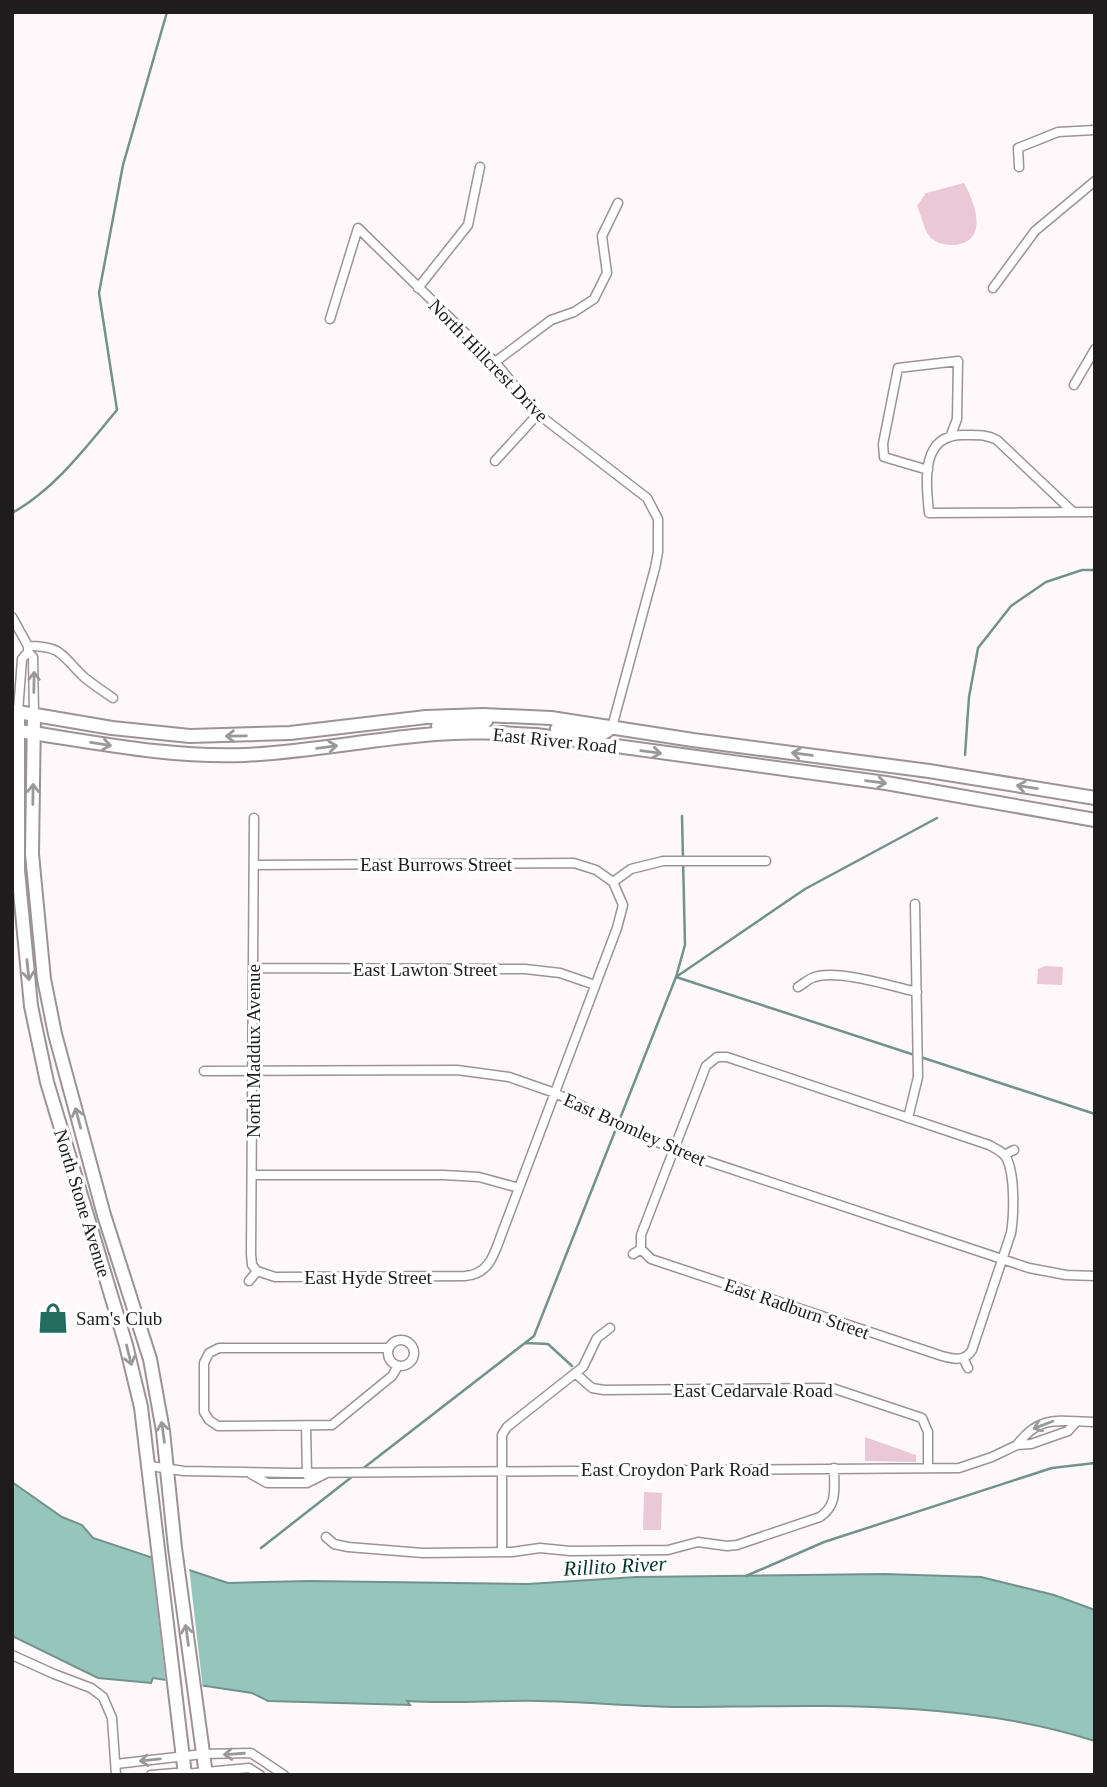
<svg xmlns="http://www.w3.org/2000/svg" width="1107" height="1787" viewBox="0 0 1107 1787" font-family="Georgia,serif">
<style>
.green{fill:#ebc8d6}
.water{fill:#95c5bb;stroke:#72928c;stroke-width:2}
.pier{fill:#fff8fa}
.lines{fill:none;stroke-linecap:round;stroke-linejoin:round}
.stream{stroke:#72928c;stroke-width:2.5}
.street-casing{stroke:#9b9396;stroke-width:11}
.secondary-casing{stroke:#9b9396;stroke-width:16}
.primary-casing{stroke:#9b9396;stroke-width:16}
.street{stroke:#fff;stroke-width:8}
.secondary{stroke:#fff;stroke-width:12}
.primary{stroke:#fff;stroke-width:12}
.oneway{stroke:#9a9999}
.labels{text-anchor:middle;stroke-width:6;stroke-linejoin:round;paint-order:stroke}
.street-label{font-size:19px;fill:#1f1c1d;stroke:#fff}
.poi-label{font-size:19px;fill:#1f1c1d;stroke:#fff;text-anchor:start}
.water-label{font-size:21px;font-style:italic;fill:#04332c;stroke:#fff}
</style>
<rect width="100%" height="100%" fill="#fff8fa"/>
<path class="green" d="M964,183C977,206 989,245 950,245C944,245 934,242 930,237C924,230 921,214 917,206L926,193Z
M1045,966L1063,967L1062,985L1037,984L1038,969Z
M865,1437L916,1455V1462L865,1461Z
M644,1492L662,1493L661,1530H643Z"/>
<path class="water" d="M12,1482L62,1517L82,1525L93,1538L228,1583L310,1581L528,1584L636,1577L884,1574L981,1577L1054,1595L1095,1610V1741C964,1699 824,1706 689,1707C639,1707 590,1702 540,1701C496,1700 452,1704 407,1701L410,1705L268,1701L252,1693L153,1678L151,1683L98,1678L12,1636Z"/>
<path class="pier" d="M151,1554L189,1567L203,1690L166,1684Z"/>
<g class="lines">
<path class="stream" d="M12,513C55,489 86,447 117,410L99,293L123,165L167,12
M965,755L969,697L978,648L1011,606L1046,582L1082,570H1095
M682,816L685,945L676,977L1095,1114
M525,1343L548,1344L572,1366
M361,1470L534,1336L676,977L805,889L937,818
M261,1548L353,1476
M746,1576L824,1542L1052,1468L1095,1463"/>
<defs>
<path id="street" d="M1019,167L1018,148L1058,132L1095,130
M418,288L468,225L480,167
M993,288L1035,231L1095,181
M330,319L358,228L495,362L538,414L647,498L658,519V552L655,568L612,727
M495,362L551,320L574,312L594,299L607,273L602,236L618,203
M1074,385L1095,349
M495,461L538,414
M928,470L884,457L883,444L898,368L958,361L957,419L951,435
M1072,511L997,440C986,434 976,435 964,435C920,434 926,481 929,513L1095,512
M12,617L28,646V652L33,657L34,714
M28,646C64,646 61,656 85,678C94,685 104,692 113,698
M18,712L22,659L28,652
M254,865L574,863L596,870L613,882
M613,882L631,869L663,861H766
M253,968L525,969L560,973L595,985
M798,987C802,985 807,980 812,978C835,968 891,986 917,992
M204,1071L457,1070L509,1077L555,1093L674,1150L1029,1268L1066,1275L1095,1276
M908,1118L918,1077L915,904
M1004,1155L1014,1150
M252,1175H443L479,1177L519,1188
M633,1254L641,1249L651,1259L942,1356C953,1359 965,1362 972,1350L1011,1233C1014,1215 1015,1176 1007,1159C1003,1151 996,1149 989,1145L727,1057H717L706,1066L641,1235V1249
M257,1271L275,1277L465,1276C490,1274 494,1254 502,1233L617,928L623,905L613,882
M249,1281L257,1271L252,1265L251,1254L254,818
M388 1353a13 13 0 1 1 26 0a13 13 0 1 1-26 0Z
M389,1348H219L209,1353L204,1363V1412L209,1420L218,1426L332,1425L392,1376L398,1366
M963,1358L968,1368
M575,1373L592,1388L604,1390L832,1388L922,1418L928,1432V1468
M306,1426L307,1475
M1017,1445C1041,1413 1060,1422 1095,1422
M150,1466L184,1471L291,1473L959,1468L992,1457L1017,1445L1031,1444L1068,1431L1076,1422
M251,1474L267,1483H307L325,1474
M326,1537L334,1544L348,1547L423,1553L512,1552L540,1548L570,1551L668,1550L698,1542L727,1546L737,1545L820,1517C838,1505 834,1488 834,1468
M502,1552V1435L507,1427L583,1367L597,1338L610,1328
M12,1655L54,1674L91,1688L103,1697L112,1718L116,1775
M116,1764L203,1754L251,1753L284,1775
M151,1775L175,1773L185,1774L249,1768L260,1775"/>
<path id="secondary" d="M18,712V870L31,1006L47,1082L126,1345L141,1407L185,1775
M34,714L32,854L44,979L55,1034L104,1215L150,1359L163,1431L175,1548L206,1775"/>
<path id="primary" d="M12,711L112,728L190,736L290,733L426,717L483,715L551,718L693,740L929,771L1095,798
M438,726L486,721
M557,729L601,734L607,731
M12,730C89,741 166,758 245,755C309,752 371,739 435,734C469,731 502,733 536,735L886,783L1095,820"/>
</defs>
<use href="#street" class="street-casing"/>
<use href="#secondary" class="secondary-casing"/>
<use href="#primary" class="primary-casing"/>
<use href="#street" class="street"/>
<use href="#secondary" class="secondary"/>
<use href="#primary" class="primary"/>
</g>
<defs><path id="oneway-shaft" d="M-6 0H5M1.5-3L5.5 0L1.5 3" fill="none" stroke-width="1.6" stroke-linecap="round" stroke-linejoin="round" transform="scale(1.75)"/></defs>
<g class="oneway">
<use href="#oneway-shaft" transform="translate(34 682) rotate(-89)"/>
<use href="#oneway-shaft" transform="translate(236 736) rotate(179)"/>
<use href="#oneway-shaft" transform="translate(101 744) rotate(9)"/>
<use href="#oneway-shaft" transform="translate(327 747) rotate(-8)"/>
<use href="#oneway-shaft" transform="translate(651 752) rotate(8)"/>
<use href="#oneway-shaft" transform="translate(802 754) rotate(-172)"/>
<use href="#oneway-shaft" transform="translate(876 782) rotate(7)"/>
<use href="#oneway-shaft" transform="translate(1027 787) rotate(-171)"/>
<use href="#oneway-shaft" transform="translate(33 794) rotate(-89)"/>
<use href="#oneway-shaft" transform="translate(28 970) rotate(84)"/>
<use href="#oneway-shaft" transform="translate(78 1118) rotate(-105)"/>
<use href="#oneway-shaft" transform="translate(129 1355) rotate(76)"/>
<use href="#oneway-shaft" transform="translate(1043 1425) rotate(159)"/>
<use href="#oneway-shaft" transform="translate(163 1432) rotate(-98)"/>
<use href="#oneway-shaft" transform="translate(187 1635) rotate(-98)"/>
<use href="#oneway-shaft" transform="translate(234 1754) rotate(176)"/>
<use href="#oneway-shaft" transform="translate(150 1760) rotate(174)"/>
</g>
<defs>
<symbol id="shop-bare" viewBox="-9 -9 18 18"><path d="M-5-2.5h2.3a2.7 3.5 0 0 1 5.4 0H5L5.5 6h-11ZM-1.5-2.5h3a1.5 2.3 0 0 0-3 0Z" fill="#246b60" stroke="#fff" stroke-width="2.5" paint-order="stroke"/></symbol>
</defs>
<g fill-rule="evenodd">
<use href="#shop-bare" x="31" y="1296" width="44" height="44"/>
</g>
<g class="labels">
<g class="street-label">
<text transform="translate(489 360) rotate(46)" y="7">North Hillcrest Drive</text>
<text transform="translate(555 740) rotate(6)" y="7">East River Road</text>
<text x="436" y="871">East Burrows Street</text>
<text x="425" y="976">East Lawton Street</text>
<text transform="translate(253 1051) rotate(-90)" y="7">North Maddux Avenue</text>
<text transform="translate(635 1129) rotate(24)" y="7">East Bromley Street</text>
<text transform="translate(83 1203) rotate(73)" y="7">North Stone Avenue</text>
<text x="368" y="1284">East Hyde Street</text>
<text transform="translate(797 1308) rotate(19)" y="7">East Radburn Street</text>
<text x="753" y="1397">East Cedarvale Road</text>
<text x="675" y="1476">East Croydon Park Road</text>
</g>
<g class="poi-label">
<text x="76" y="1325">Sam's Club</text>
</g>
<g class="water-label">
<text transform="translate(615 1566) rotate(-3)" y="7">Rillito River</text>
</g>
</g>
<rect width="1107" height="1787" fill="none" stroke="#1f1c1d" stroke-width="28"/>
</svg>
